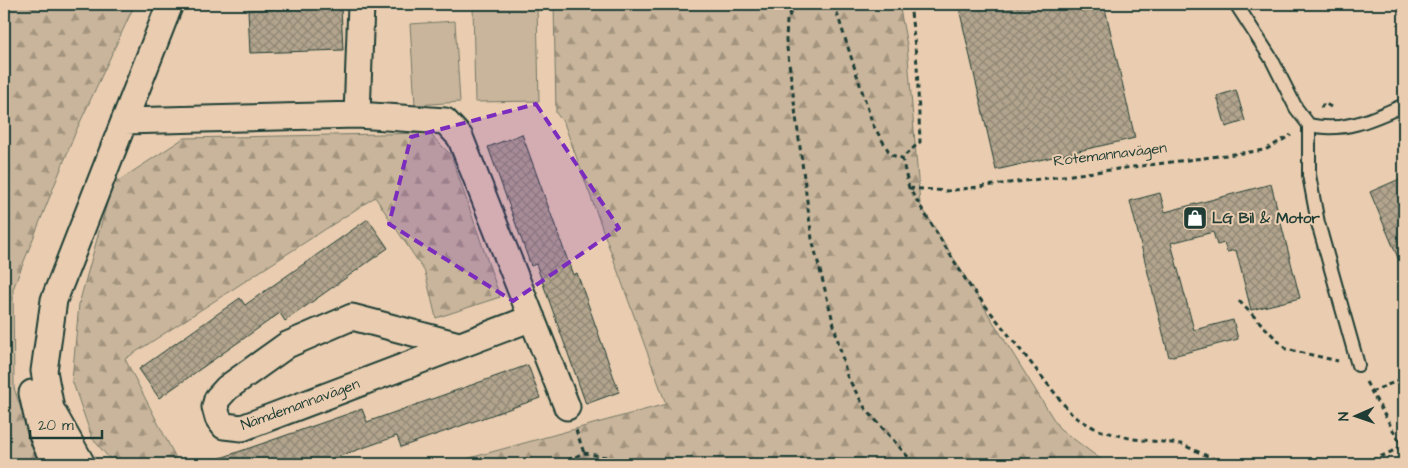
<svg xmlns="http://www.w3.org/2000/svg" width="1408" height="468" viewBox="0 0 1408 468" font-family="'Architects Daughter',sans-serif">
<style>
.forest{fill:url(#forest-firs);stroke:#747968}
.park{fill:#c9b59b;stroke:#747968}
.building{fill:url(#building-cross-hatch);stroke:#1f3d34}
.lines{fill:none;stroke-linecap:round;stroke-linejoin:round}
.lane-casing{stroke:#1f3d34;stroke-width:16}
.street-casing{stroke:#1f3d34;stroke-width:29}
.path{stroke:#1f3d34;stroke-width:3;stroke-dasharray:5 4;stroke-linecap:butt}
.lane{stroke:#eacdb0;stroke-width:12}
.street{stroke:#eacdb0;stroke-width:25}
.marked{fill:#7b2cbf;fill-opacity:0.2;stroke:#7b2cbf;stroke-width:4;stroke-dasharray:10 6;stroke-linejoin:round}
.labels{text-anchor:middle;stroke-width:4;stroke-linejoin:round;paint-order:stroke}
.street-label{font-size:15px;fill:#1f3d34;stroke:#eacdb0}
.poi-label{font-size:15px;font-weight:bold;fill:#1f3d34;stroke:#eacdb0;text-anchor:start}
</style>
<defs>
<pattern id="forest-firs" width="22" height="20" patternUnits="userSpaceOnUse" patternTransform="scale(1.25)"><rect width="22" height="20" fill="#c9b59b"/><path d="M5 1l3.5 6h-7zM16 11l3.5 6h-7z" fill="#a3947f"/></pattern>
<pattern id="building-cross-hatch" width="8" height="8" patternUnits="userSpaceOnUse" patternTransform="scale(1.25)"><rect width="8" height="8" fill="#b2a48d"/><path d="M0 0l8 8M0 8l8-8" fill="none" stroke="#908774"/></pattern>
</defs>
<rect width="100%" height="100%" fill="#eacdb0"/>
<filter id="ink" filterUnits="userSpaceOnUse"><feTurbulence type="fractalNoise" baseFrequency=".02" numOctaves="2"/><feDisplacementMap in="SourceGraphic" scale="10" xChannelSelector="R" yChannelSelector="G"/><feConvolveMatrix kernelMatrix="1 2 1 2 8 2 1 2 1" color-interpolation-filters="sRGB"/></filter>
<g filter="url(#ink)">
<path class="forest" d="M4,4H135L76,131L13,289L14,388L40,464H4Z
M554,4H899L907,45L920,204L1059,428L1107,464H448L666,404L564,123L556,113Z
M429,133L451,155L500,297L436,318L425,272L375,197L125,359L179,464H114L92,438L72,380L79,304L112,185L184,138Z"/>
<path class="park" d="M473,4H537L539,101L475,102Z
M455,21L460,102L415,105L410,24Z"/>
<path class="building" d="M958,4H1104L1135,138L996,170Z
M341,7L343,50L250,53L248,10Z
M1236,90L1245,121L1226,127L1217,96Z
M522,134L573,275L577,273L619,392L586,404L536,264L531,266L488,147Z
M1404,177V272L1370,192Z
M1271,184L1300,298L1251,310L1236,250L1227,252L1224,243L1217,245L1213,232L1171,243L1194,330L1233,320L1238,339L1169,357L1130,201L1160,193L1165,212Z
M368,219L388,248L285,321L280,313L159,398L139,369L240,298L245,305Z
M528,365L540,398L401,447L397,436L317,464H213L212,461L362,409L367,422Z"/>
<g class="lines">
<defs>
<path id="lane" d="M1236,4L1272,60L1296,108L1309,125V175L1318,223L1358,365
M1309,125C1344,133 1373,119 1404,105"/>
<path id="street" d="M357,115L361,4
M124,121L357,115L445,121L460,137L567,407
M459,345L352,317L287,345L227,388L217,399L215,407L218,418L224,426L242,428L532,318
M32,393C37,416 42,447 58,464
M82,464L51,409L44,371L54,300L170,4"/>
</defs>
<use href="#lane" class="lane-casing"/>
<use href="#street" class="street-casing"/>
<path class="path" d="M795,4L787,20L786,40L812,239L847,376L865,408L909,458L911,464
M834,4L873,125L891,155L902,158
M910,4L917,64L920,142L902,158L909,188L969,285L1073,416L1098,430L1133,439L1181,444L1225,464
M1321,108L1324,103L1331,107
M909,188L947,191L1265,150L1291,135
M1239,301L1286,349L1338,361
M1366,382L1402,446
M1371,392L1404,378
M576,430L584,453
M559,464L584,453L645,464
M1364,464L1404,446"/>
<use href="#lane" class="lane"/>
<use href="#street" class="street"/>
</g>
</g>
<path class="marked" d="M536,104L619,228L513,301L389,224L411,137Z"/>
<defs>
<symbol id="shop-square" viewBox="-11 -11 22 22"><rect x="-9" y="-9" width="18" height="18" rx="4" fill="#1f3d34" stroke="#eacdb0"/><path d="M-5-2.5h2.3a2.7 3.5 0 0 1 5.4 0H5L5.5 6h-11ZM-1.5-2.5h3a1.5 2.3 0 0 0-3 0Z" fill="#fff"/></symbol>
</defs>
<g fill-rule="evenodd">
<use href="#shop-square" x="1181" y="204" width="28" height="28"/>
</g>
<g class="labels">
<g class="street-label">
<text transform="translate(1110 154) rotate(-7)" y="5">Rotemannavägen</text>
<text transform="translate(300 404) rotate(-20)" y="5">Nämdemannavägen</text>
</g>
<g class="poi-label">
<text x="1212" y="223">LG Bil &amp; Motor</text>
</g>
</g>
<rect width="1408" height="468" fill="none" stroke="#eacdb0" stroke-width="20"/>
<rect x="10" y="10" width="1388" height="448" fill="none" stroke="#1f3d34" stroke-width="2" filter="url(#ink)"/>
<g transform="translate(1356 416) rotate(268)" stroke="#eacdb0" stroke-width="4" paint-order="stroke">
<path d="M0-4L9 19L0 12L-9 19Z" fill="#1f3d34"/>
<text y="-8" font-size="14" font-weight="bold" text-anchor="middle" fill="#1f3d34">N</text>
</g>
<path d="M30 430v8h72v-8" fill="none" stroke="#1f3d34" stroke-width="2.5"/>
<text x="38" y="430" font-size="15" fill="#1f3d34" stroke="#eacdb0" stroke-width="4" paint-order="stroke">20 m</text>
</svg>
